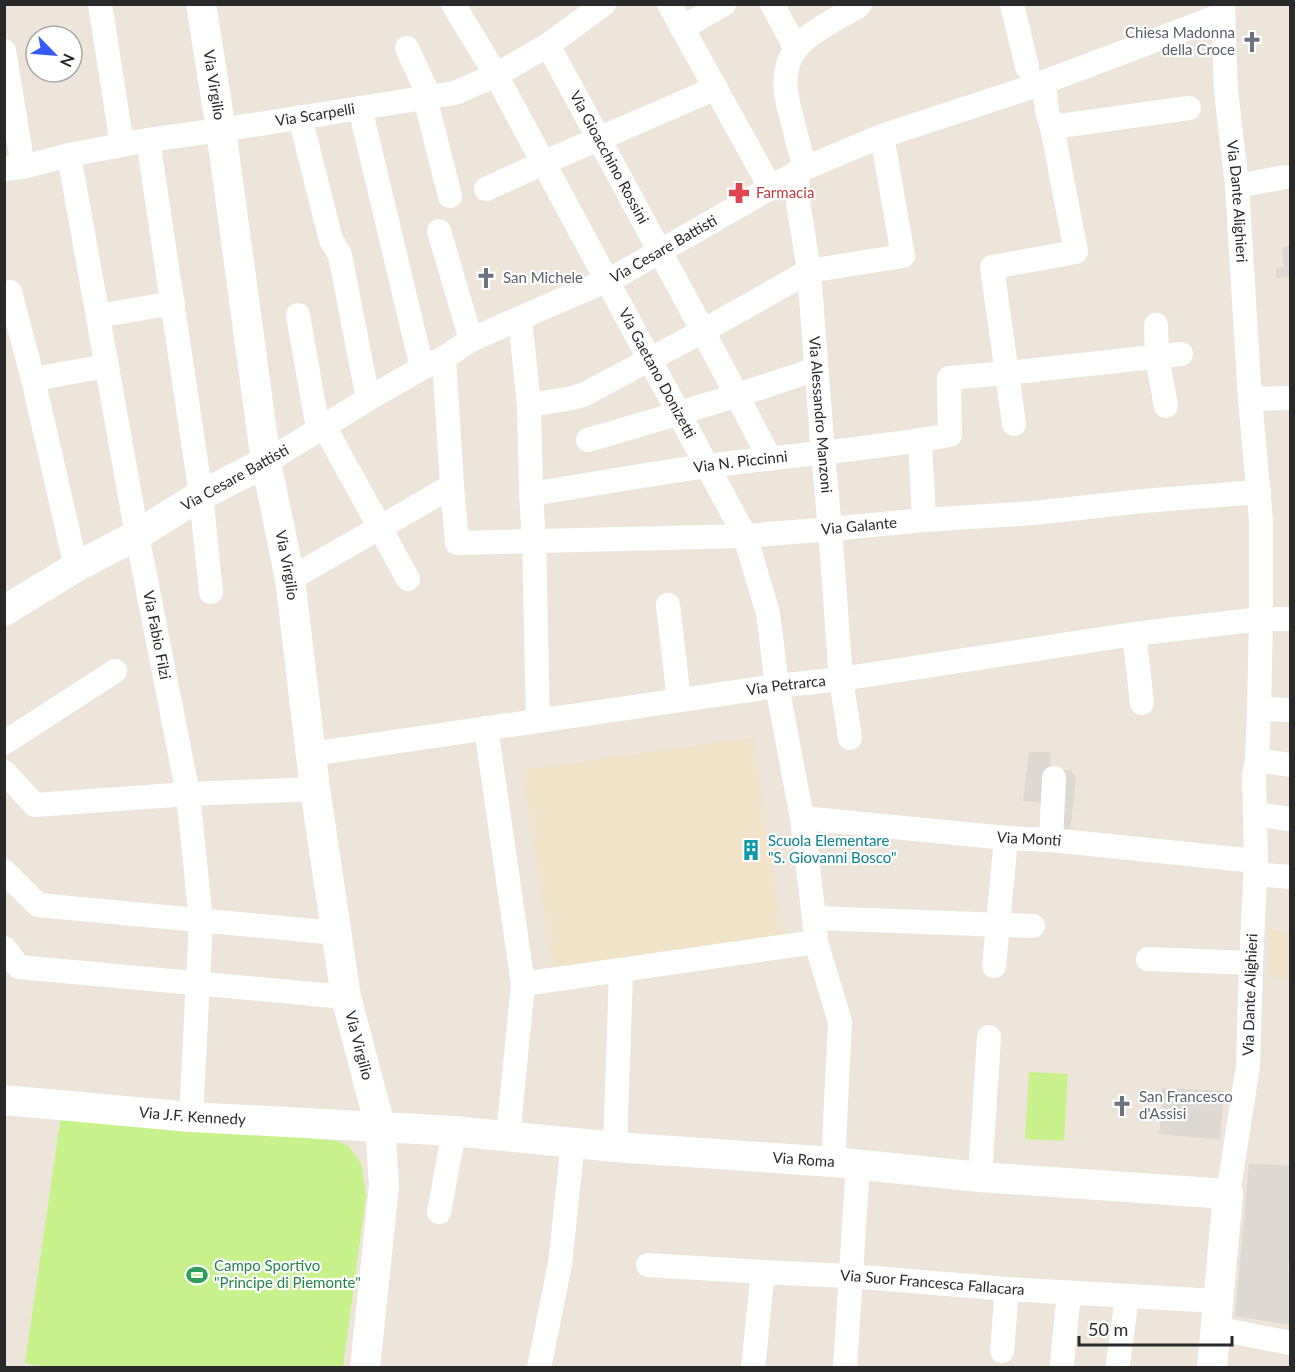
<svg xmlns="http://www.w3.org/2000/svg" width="1295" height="1372" viewBox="0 0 1295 1372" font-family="Lato,sans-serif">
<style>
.education{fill:#f1e3c7}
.pitch{fill:#c7f28b}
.plaza{fill:#ddd8d1}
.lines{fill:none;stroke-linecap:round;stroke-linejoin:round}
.minor{stroke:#fff;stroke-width:24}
.tertiary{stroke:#fff;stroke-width:30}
.labels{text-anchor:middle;stroke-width:4.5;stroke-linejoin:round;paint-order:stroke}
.worship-label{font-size:15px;fill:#5b616d;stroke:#fff;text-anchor:start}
.street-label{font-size:15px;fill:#292929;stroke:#fff}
.health-label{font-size:15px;fill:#be3a42;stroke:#fff;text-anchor:start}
.culture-label{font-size:15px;fill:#0d838f;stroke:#fff;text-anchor:start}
.leisure-label{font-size:15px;fill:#27864d;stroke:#fff;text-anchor:start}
</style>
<rect width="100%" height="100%" fill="#ede5d9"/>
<path class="education" d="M753,737L782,935L553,967L523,770Z
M1269,928L1290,933V983L1269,975Z"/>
<path class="pitch" d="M1029,1072L1068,1074L1064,1141L1025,1139Z
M61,1115L338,1141L348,1146L361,1163L366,1196L343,1367L50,1368L25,1363Z"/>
<path class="plaza" d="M1290,246V277L1276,278V268L1284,267L1282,247Z
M1029,752H1050L1051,770H1071L1075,777L1076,781L1070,832L1051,829L1041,803L1023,801Z
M1162,1088L1224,1091L1220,1140L1159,1134L1163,1097L1161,1096Z
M1249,1164L1290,1165V1263H1288L1290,1325L1235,1316Z"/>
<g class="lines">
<g class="minor">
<path d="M100,4L122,145"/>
<path id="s1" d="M453,4L496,75L745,536L768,613L777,686L802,818L814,918L816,942L840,1022L833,1162"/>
<path d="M669,4L770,187"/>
<path d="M772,4L796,49"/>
<path d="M1012,4L1027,67"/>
<path id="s2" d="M1223,4L1226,91L1237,186L1250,399"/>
<path d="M682,28L724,4"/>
<path id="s3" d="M548,45L703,331L770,459"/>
<path d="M407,48L429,96"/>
<path d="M4,51L23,167"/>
<path d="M425,98L450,196"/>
<path d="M360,108L422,368"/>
<path d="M300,117L331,240L340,255L368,399"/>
<path d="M1052,127L1189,108"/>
<path d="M148,140L201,495L211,592"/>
<path id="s4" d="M69,155L137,535L188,794L201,921L191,1117"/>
<path d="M805,168C801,154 797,140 794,127C787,101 778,75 795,50C805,35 839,17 856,8L860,4"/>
<path id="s5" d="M4,169L23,167L69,155L148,140L221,130L455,93L496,75L548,45L604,4"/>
<path id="s6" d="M797,172L798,202L809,271L823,454L830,529L841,679L850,738"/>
<path d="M1237,186L1285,177"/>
<path d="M486,189L543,163L716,88"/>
<path d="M439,231L471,340"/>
<path d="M10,292L33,379L76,567"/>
<path d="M298,315L316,418L324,426L408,579"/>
<path d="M98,316L173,303"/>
<path d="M520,318L529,405L531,494L534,540L538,721"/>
<path d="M1156,325L1157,357L1166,406"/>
<path id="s7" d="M444,358L452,486L457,543L745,536L830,529L924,520L1034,513L1143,501L1259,492"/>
<path d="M33,379L107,366"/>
<path d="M529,405L573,398L585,394L703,331L809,271L903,256L882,136"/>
<path d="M1014,424L992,267L1076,252L1052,127L1047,112L1044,82"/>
<path d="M588,440C665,418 741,395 816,369"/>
<path d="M920,440L924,520"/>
<path id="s8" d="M266,462L368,399L422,368L444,358L471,340L520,318L617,276L805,168L882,136L1031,87L1222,15"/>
<path id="s9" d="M531,494C589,485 648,474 707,466C788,455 870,450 950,435L949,378L1007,373L1181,354"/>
<path d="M290,579L452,486"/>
<path d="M668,605L679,700"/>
<path d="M1134,634L1142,703"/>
<path d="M1259,709L1290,710"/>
<path d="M486,728L523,984L508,1136"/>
<path d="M4,743L115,671"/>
<path id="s10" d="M311,754L777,686L841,679L1134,634L1261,619H1290"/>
<path d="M1257,760L1290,765"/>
<path d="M4,772L35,805L188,794L315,789"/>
<path d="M1255,814L1290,819"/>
<path id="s11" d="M802,818L1006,838L1051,840L1256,861"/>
<path d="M1051,840L1054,778"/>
<path d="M4,871L38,905L336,933"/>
<path d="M1255,874L1290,877"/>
<path d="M814,918L1033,926"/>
<path d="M4,948L19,967L346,997"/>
<path d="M1148,959L1251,963"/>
<path d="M994,966L1006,838"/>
<path d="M523,984L816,942"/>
<path d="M615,1147L621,971"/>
<path d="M980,1177L989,1037"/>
<path id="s12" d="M1228,1194L1248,1066L1251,963L1256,861L1254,775L1257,760L1259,709L1261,619V521L1250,399L1290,398"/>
<path d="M439,1212L454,1131"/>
<path id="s13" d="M648,1265L763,1272L850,1276L1007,1289L1217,1301"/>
<path d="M1214,1328L1290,1343"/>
<path d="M1002,1351L1007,1289"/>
<path d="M1062,1362L1069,1293"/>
<path d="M1118,1364L1127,1297"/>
<path d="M539,1368L560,1264L573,1142"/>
<path d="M753,1368L763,1272"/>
<path d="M845,1368L858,1164"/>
</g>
<g class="tertiary">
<path id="s14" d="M201,4L221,130L266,462L290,579L315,789L346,997L380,1126L384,1186L365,1368"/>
<path d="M4,611L76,567L137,535L201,495L266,462"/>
<path id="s15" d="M4,1100L191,1117L454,1131L615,1147L833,1162L980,1177L1228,1194L1212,1368"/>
</g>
</g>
<defs>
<symbol id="church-bare" viewBox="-9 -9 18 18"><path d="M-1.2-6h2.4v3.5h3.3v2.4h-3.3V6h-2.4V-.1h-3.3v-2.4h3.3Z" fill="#6b7280" stroke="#fff" stroke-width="2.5" paint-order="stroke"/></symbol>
<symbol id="pharmacy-bare" viewBox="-9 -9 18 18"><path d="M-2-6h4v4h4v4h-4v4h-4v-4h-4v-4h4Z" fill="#e0444e" stroke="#fff" stroke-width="2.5" paint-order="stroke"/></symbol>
<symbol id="building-bare" viewBox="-9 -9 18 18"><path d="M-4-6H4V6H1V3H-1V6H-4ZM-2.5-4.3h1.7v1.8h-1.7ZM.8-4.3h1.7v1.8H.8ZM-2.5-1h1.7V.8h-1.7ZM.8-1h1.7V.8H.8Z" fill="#0f9aa8" stroke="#fff" stroke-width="2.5" paint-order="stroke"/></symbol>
<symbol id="stadium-bare" viewBox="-9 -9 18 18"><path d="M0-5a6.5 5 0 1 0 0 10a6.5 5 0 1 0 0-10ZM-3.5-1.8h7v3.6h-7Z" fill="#2e9e5b" stroke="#fff" stroke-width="2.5" paint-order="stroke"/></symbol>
</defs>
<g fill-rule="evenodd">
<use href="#church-bare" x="1237" y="27" width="30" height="30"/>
<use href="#pharmacy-bare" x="724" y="178" width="30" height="30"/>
<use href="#church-bare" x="471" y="263" width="30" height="30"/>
<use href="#building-bare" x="736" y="835" width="30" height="30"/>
<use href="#church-bare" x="1107" y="1091" width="30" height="30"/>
<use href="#stadium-bare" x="182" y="1260" width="30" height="30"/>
</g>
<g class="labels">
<g class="worship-label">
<text x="1235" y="38" text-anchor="end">Chiesa Madonna<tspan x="1235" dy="17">della Croce</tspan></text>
<text x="503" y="283">San Michele</text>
<text x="1139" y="1102">San Francesco<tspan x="1139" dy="17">d'Assisi</tspan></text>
</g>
<g class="street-label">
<text dy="5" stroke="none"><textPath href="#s14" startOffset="82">Via Virgilio</textPath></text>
<text dy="5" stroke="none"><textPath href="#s5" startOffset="316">Via Scarpelli</textPath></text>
<text dy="5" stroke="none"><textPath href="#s3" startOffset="128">Via Gioacchino Rossini</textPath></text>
<text dy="5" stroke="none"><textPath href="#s2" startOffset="198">Via Dante Alighieri</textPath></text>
<text dy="5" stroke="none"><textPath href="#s8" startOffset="452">Via Cesare Battisti</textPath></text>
<text dy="5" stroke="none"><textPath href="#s1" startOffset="422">Via Gaetano Donizetti</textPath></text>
<text dy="5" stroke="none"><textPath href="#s6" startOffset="244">Via Alessandro Manzoni</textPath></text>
<text dy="5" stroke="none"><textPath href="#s9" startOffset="212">Via N. Piccinni</textPath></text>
<text transform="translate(235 478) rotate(-29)" y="5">Via Cesare Battisti</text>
<text dy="5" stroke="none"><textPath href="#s7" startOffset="588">Via Galante</textPath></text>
<text dy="5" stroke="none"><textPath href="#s14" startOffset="568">Via Virgilio</textPath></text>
<text dy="5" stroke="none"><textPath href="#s4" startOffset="488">Via Fabio Filzi</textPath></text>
<text dy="5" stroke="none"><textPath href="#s10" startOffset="480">Via Petrarca</textPath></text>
<text dy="5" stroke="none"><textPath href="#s11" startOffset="228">Via Monti</textPath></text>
<text dy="5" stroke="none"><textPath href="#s12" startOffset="201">Via Dante Alighieri</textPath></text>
<text dy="5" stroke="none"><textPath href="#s14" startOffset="1054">Via Virgilio</textPath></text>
<text dy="5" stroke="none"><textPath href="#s15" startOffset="189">Via J.F. Kennedy</textPath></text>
<text dy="5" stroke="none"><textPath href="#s15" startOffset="802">Via Roma</textPath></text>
<text dy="5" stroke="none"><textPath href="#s13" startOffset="285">Via Suor Francesca Fallacara</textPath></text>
</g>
<g class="health-label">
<text x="756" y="198">Farmacia</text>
</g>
<g class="culture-label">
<text x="768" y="846">Scuola Elementare<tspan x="768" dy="17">"S. Giovanni Bosco"</tspan></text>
</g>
<g class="leisure-label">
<text x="214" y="1271">Campo Sportivo<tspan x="214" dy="17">"Principe di Piemonte"</tspan></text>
</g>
</g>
<rect width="1295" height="1372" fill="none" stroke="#292929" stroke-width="12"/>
<g transform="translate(54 54) rotate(115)"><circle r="28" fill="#ffffff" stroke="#a9a9a9" stroke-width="1.5"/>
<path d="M0-4.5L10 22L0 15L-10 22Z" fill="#355bff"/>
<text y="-9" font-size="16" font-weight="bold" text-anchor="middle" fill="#292929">N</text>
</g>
<path d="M1079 1336v9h153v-9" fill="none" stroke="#292929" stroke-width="3"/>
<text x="1088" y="1336" font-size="18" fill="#292929" stroke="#ffffff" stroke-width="4.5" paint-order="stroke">50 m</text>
</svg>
